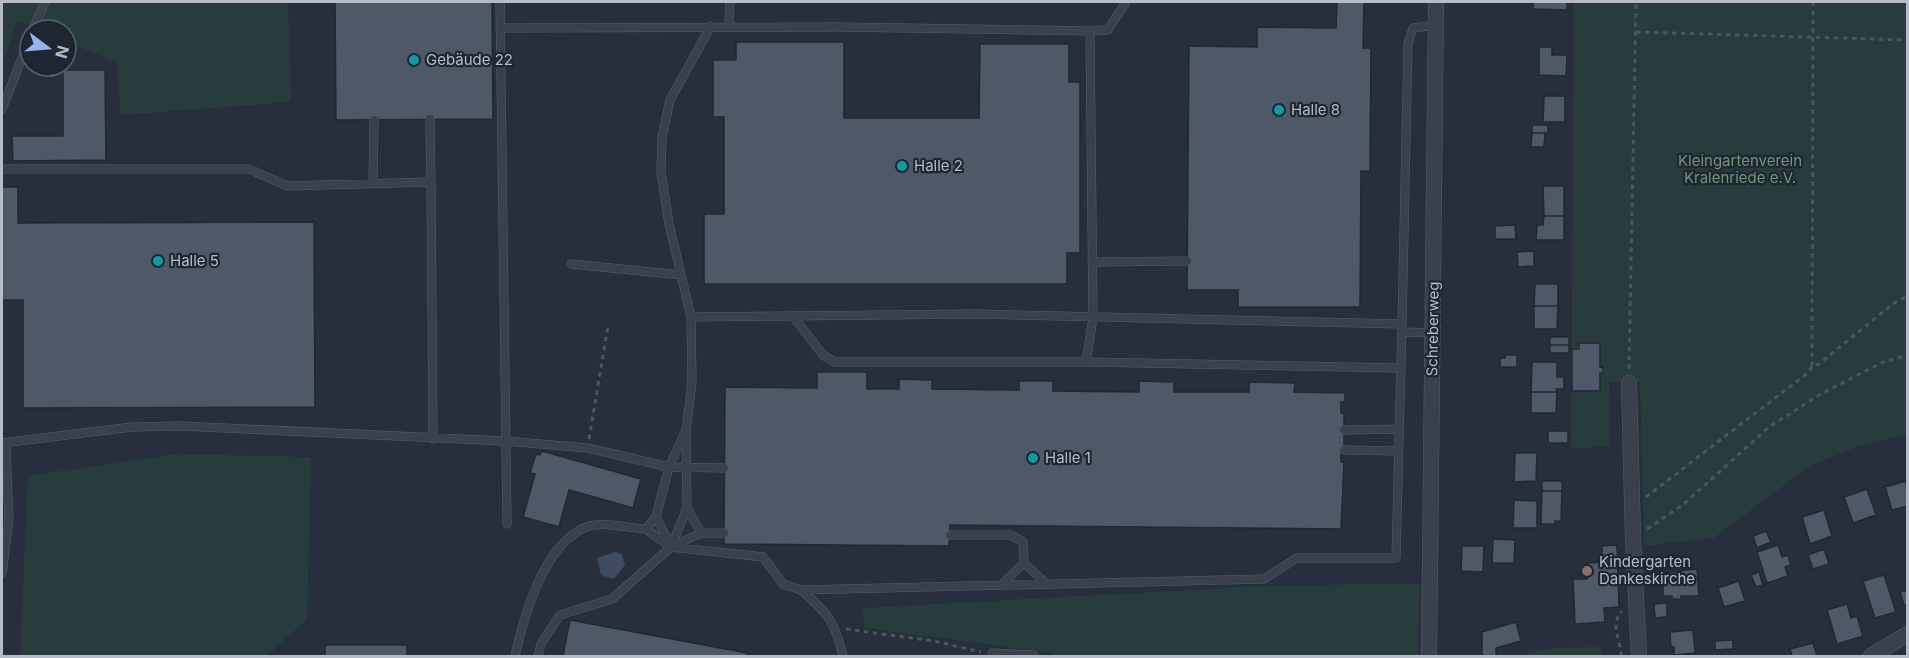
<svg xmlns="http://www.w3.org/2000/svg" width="1909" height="658" viewBox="0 0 1909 658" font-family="Inter,sans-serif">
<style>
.green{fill:#293c3d}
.water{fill:#3d4c63}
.building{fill:#4e5967;stroke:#202833;stroke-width:1.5}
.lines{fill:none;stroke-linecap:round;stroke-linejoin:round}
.lane-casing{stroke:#575f6a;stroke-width:9}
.street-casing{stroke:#575f6a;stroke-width:16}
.path{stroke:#47595b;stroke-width:3;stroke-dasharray:4.5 4.5;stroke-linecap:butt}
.lane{stroke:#39414c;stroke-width:8}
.street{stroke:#39414c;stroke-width:15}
.culture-dot{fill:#0f9aa8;stroke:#1e2631;stroke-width:2}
.education-dot{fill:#8d6e63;stroke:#1e2631;stroke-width:2}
.labels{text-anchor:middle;stroke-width:4.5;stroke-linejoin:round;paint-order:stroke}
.poi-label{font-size:15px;fill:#b5bcc7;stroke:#1e2631;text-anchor:start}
.park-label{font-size:15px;fill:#6e9678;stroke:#1e2631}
.street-label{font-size:15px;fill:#b5bcc7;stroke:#1e2631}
</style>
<rect width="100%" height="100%" fill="#262f3b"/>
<path class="green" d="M2,2H288L291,102L121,115L117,63L66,41V30H40L17,21L2,66Z
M1574,2H1907V434L1859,446L1810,466L1714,538L1644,546L1640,382L1609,383L1610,447L1571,448Z
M175,454L311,457L307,619L267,656H20L28,476Z
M1419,584L1418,656H1053V653L864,628L863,608L1283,585Z
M1601,647V656H1519L1551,648Z"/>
<path class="water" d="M615,552L622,554L625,565L614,579L601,575L597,558Z"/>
<path class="building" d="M335,2H492L493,119L336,120Z
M1337,2H1364L1363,48H1371L1370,171H1361L1360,307H1238V290H1187L1189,46L1257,47V27L1336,28Z
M1533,2H1567V10L1533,9Z
M736,42H844V118H979L980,44H1069V82H1080V253H1067V284H704V214H724V117H713V60H736Z
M1539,47H1552V55H1567L1566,76L1539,75Z
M63,70H105L106,160L13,161L12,136H63Z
M1544,96H1565V122H1543Z
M1532,125H1548V133H1532Z
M1532,133H1545L1544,147H1531Z
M1543,186H1564V216H1544Z
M2,187H18V223L314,222L315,407L23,408V300H2Z
M1544,216H1564V240H1536L1537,225H1543Z
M1515,225L1516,239H1495V226Z
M1534,251V266L1518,267L1517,252Z
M1535,284H1558V306H1534Z
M1534,306H1558L1557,329H1534Z
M1550,337H1569V345H1550Z
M1579,343H1600V367L1603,366V373H1600V391H1572V349H1579Z
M1550,345H1569V353H1550Z
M1505,355H1517V367H1500V358H1505Z
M1532,362H1557V377H1564V389H1556L1557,392H1531Z
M817,372H867V389H899V379L932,380V389L1019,390V381H1053V391L1139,392V381L1174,382V392H1249V382L1295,383L1294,392L1345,393V402H1341V413L1344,414V454H1341V462H1344L1341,529L950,525L949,546L724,544L725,387L817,388Z
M1531,392H1557L1556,413H1531Z
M1548,431H1568V443H1548Z
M542,451L641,479L633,508L569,490L559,527L523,517L535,474L530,473L536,454L540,455Z
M1515,453H1537L1536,481L1514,482Z
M1542,481H1562V491H1542Z
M1906,481L1908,506L1892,510L1885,487Z
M1867,489L1876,515L1853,523L1844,497Z
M1542,491H1562L1561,521H1555V524H1541Z
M1514,500L1537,501V528H1513Z
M1824,510L1832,536L1810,544L1802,517Z
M1766,531L1771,542L1757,548L1753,536Z
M1493,539L1515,540L1514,563H1492Z
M1617,545L1619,607L1604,608L1605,622L1575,624L1573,579H1587V563L1602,562V546Z
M1778,545L1782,557L1788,555L1791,565L1785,567L1788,576L1767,583L1757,552Z
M1462,546H1484L1483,572L1461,571Z
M1824,549L1829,564L1813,569L1808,555Z
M1697,569L1699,596H1681V599H1672V596H1663V573Z
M1759,572L1763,585L1756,587L1751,575Z
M1884,575L1896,612L1875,618L1863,581Z
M1739,581L1745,601L1724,607L1718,588Z
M1908,590V604L1904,605L1900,592Z
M1667,603V617L1655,618L1654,604Z
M1847,604L1851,618L1857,616L1863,636L1837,644L1827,610Z
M570,620L747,653V656H563Z
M1516,622L1521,641L1496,648V656H1482V632Z
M1693,630L1695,653L1674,655V647H1671L1670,632Z
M1733,640V649L1715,650V641Z
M1813,643L1817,656H1792L1790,649Z
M325,645H407V656H325Z"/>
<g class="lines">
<defs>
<path id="lane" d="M500,2L507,524
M729,26L730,2
M500,28L839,27L1090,31L1108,30L1126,2
M33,30L45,2
M2,109L30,38
M430,119L431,182
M2,169H249L287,186L431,182L433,439
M373,184L374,120
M1092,262L1187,261
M571,264L681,275
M792,315L823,355L835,362H1086L1400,368
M691,317L976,314L1402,324L1408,44L1413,28L1436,25
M1402,332L1433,333
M1086,362L1093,317L1090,31
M1344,430L1399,429
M2,443L132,427L181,426L505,441L588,448L669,467L724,468
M1344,450L1398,451
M687,508L701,533
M656,517L671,546
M646,529L671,547L763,557L783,584L801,590L1264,579L1297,558H1396L1402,324
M950,535H1011L1023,542L1024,563L1001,585
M671,547L687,508L686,431L692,383L691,317L669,224L661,172L662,137L670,100L711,26
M1024,563L1047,584
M2,573L9,520L6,443
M801,590C828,613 835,622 843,656
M992,653L1034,655
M515,656C524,616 543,545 586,527C603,521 629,528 646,529L656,517L669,467L684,434
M538,656L541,644L560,615L612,599L671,547L701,533H724"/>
<path id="street" d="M1629,383L1633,538L1639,656
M1429,656L1436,2
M1871,656L1908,634"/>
</defs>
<use href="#lane" class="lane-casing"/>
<use href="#street" class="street-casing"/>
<path class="path" d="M1636,32L1908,40
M1812,366L1813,2
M1629,369L1636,2
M589,439L608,326
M1646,497L1809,372L1812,366L1819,364L1894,303L1908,296
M1647,529L1684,504L1769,427L1819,395L1881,363L1908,355
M846,629L934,641L981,652
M1621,656C1621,638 1609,626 1622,611"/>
<use href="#lane" class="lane"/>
<use href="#street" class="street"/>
</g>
<g class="culture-dot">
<circle cx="414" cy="60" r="6"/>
<circle cx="1279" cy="110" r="6"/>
<circle cx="902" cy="166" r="6"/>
<circle cx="158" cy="261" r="6"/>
<circle cx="1033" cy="458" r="6"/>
</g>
<circle class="education-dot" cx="1587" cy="571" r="6"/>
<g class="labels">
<g class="poi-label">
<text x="426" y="65">Gebäude 22</text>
<text x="1291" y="115">Halle 8</text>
<text x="914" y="171">Halle 2</text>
<text x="170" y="266">Halle 5</text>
<text x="1045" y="463">Halle 1</text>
<text x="1599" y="567">Kindergarten<tspan x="1599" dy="17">Dankeskirche</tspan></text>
</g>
<g class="park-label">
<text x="1740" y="166">Kleingartenverein<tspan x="1740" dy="17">Kralenriede e.V.</tspan></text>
</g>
<g class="street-label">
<text transform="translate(1433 329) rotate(-89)" y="5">Schreberweg</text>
</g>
</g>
<rect width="1909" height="658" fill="none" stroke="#b5bcc7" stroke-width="6"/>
<g transform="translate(48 48) rotate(106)"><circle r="28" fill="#1e2631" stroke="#5a626d" stroke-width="1.5"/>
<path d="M0-4.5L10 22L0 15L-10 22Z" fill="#92b5ef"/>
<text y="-9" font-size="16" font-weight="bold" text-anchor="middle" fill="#b5bcc7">N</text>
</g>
</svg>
